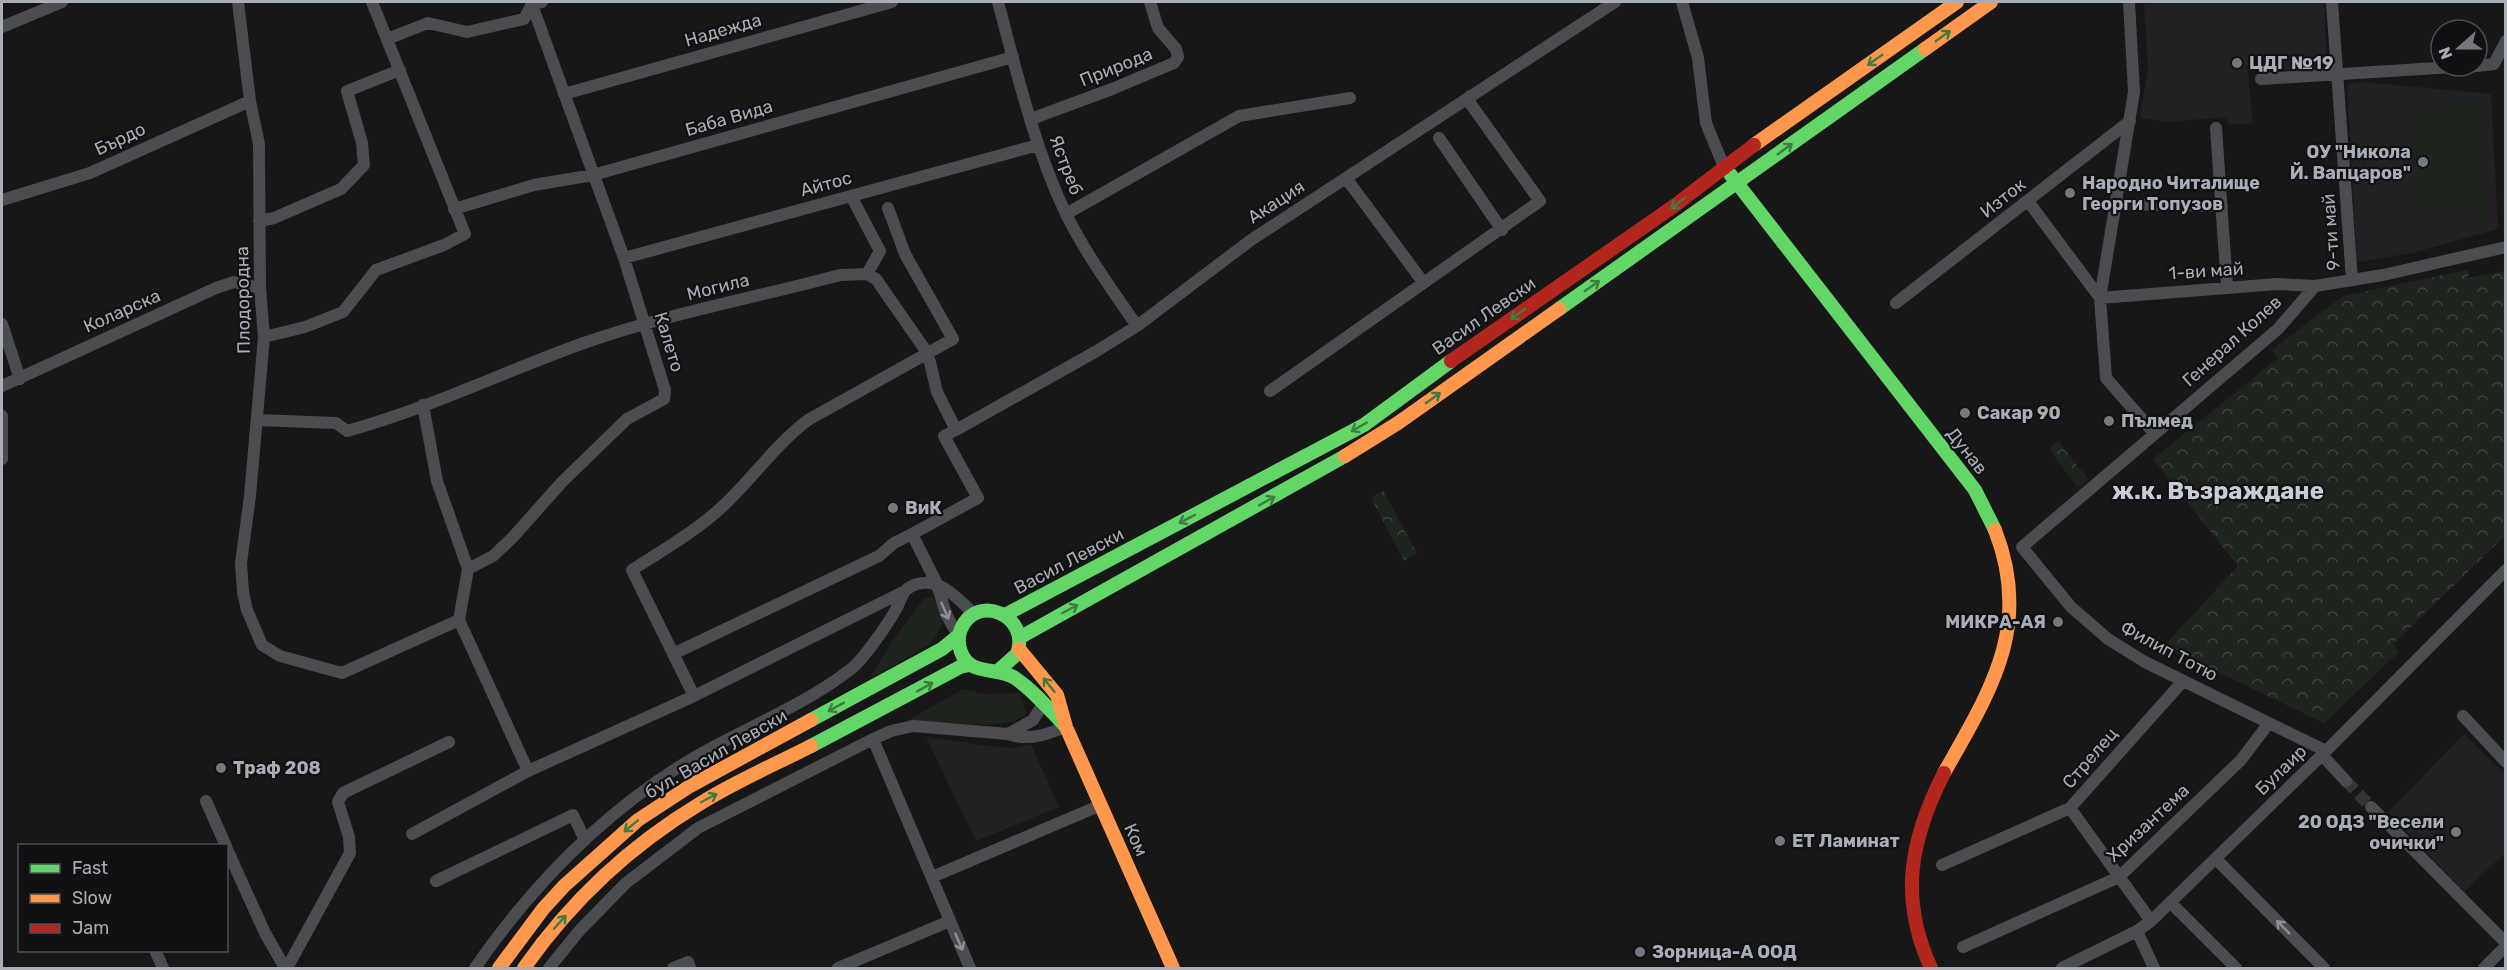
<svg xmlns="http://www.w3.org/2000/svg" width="2507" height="970" viewBox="0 0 2507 970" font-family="Rubik,sans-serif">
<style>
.built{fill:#212123}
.grass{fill:#1d241e}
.park{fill:url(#park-crowns)}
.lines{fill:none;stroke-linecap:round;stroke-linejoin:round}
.street-tunnel{stroke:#343537;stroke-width:12;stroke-dasharray:12 6;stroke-linecap:butt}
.street{stroke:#4b4c50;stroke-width:12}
.fast{stroke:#63d668;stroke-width:14}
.slow{stroke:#ff974d;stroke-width:14}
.jam{stroke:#b3261e;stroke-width:14}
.oneway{stroke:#3e7d42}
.oneway2{stroke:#8c9099}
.poi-dot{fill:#757880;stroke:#111113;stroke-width:2}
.labels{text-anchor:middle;stroke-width:4.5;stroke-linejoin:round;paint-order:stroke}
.street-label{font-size:18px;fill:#a8adb8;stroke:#111113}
.poi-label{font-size:18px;font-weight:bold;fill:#a8adb8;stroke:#111113;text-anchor:start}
.district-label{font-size:24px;font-weight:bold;fill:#c9ccd4;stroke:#111113}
</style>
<defs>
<pattern id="park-crowns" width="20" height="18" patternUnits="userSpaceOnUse" patternTransform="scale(1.5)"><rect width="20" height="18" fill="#1d241e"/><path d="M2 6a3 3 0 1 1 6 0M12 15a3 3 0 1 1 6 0" fill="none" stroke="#3b413d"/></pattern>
</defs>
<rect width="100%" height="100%" fill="#171717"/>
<path class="built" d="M2178,2H2324L2327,62L2324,68L2271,71L2270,65H2247L2253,123L2228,125L2227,117L2166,122L2140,118L2148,68L2144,4Z
M2363,82L2491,94L2498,229L2412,253L2357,262L2347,84Z
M2464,734L2505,774V853L2464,892L2388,812Z
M926,737L996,747L1016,748L1031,744L1059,807L976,841Z"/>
<path class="grass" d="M2479,99L2486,215L2418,219L2410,104Z
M925,597H932L943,611L941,628L930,644L869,679L892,641Z
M963,689L986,694L1019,693L1027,713L1014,722L989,725L907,721Z"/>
<path class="park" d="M2467,270L2469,278L2505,271V536L2393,644L2399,652L2324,723L2164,646L2238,566L2153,459L2278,358L2272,350L2343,296Z
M2058,441L2088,479L2078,488L2049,449Z
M1383,490L1417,553L1404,561L1371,498Z"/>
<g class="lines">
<path class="street-tunnel" d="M2346,781L2371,807"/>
<path class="street" d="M238,2L250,101L259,144L260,288L264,337L250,496L241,563L243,592L247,610L262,645L280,656L342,673L459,620L528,771
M998,2C1017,73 1034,147 1066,214C1086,254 1112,290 1137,326
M1682,2L1698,58L1706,123L1724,167
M2129,2L2134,92L2100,298L2106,378L2155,434
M2332,2L2352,280
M2,27L62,2
M387,39L428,23L467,32L524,19L532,4L542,2
M2477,66L2494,64L2506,41
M2261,79L2469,66
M564,94L892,2
M1031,119L1112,89L1174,63L1178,57L1176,49L1158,28L1150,2
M2216,128L2227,287
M1439,138L1502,230
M1346,178L1423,282
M851,196L880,251L867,274
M2,200L90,173L250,101
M2028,201L2100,298L2277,284L2315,286
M2117,204L2222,206
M454,209L534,185L593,175L1013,57
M1066,214L1239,116L1350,98
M259,221L274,218L341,189L364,165L362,143L347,91L400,70
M624,258L1038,145
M1896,303L2130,121
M2,324L20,379
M264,337L305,327L343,312L376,270L444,245L465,234L372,2
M2,386L216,288L234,282L260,288
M1270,391L1540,201L1470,103V96
M423,405L437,481L468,569
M2,416V459
M257,420L336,423L347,431C428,409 503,372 581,344C666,314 754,298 840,275L867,274L876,279L928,354L937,392L956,430L944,436L978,498L912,534
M956,430L1095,352L1137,326L1251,240L1615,2
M459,620L468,569L493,556L513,537L562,482L627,419L664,399L665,390L624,258L531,2
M673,654L879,556L894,543L912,534L937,584L946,614L958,636
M694,696L632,570C663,550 696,531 723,506C752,479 776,444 808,420L953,339L905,254L888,208
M2463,716L2506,762
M1008,734L1033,720L1043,704
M873,739L970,968
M2326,751L2145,662L2108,639L2071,607L2022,547L2278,329L2315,286L2383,275L2506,247
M2322,755L2346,781
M206,801L226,846
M2371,807L2506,943
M2070,808L2151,921
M412,834L528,771L694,696L905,591
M226,847L265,933L285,968
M2216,859L2324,968
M1942,865L2070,808L2183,681
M932,877L1101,805
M436,881L573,815L585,840
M2171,903L2236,968
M2137,931L2154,968
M1963,947L2119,877L2241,760L2269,723
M155,950L163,968
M287,968L350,853L349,837L338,802L343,793L449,742
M475,968C531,887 601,815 685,763C739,730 801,708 851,669C862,661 888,624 895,611C899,605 901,596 905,591C908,588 913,585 917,584C940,577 959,600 974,614
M549,968L580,930L626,883L698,828L873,739L891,731L913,726L1008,734C1029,741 1045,735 1066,727
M673,968L688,962L690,968
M838,968L950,921
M2062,968L2137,931L2151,921L2322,755L2506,570
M2484,968L2506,946"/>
<path class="fast" d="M1730,174L1975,490L1995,530
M1559,309L1925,49
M1005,615L1364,425L1451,361
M1019,638L1345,456
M999,670L1017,654C1031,616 977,592 961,629C958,636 958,644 961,652C970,677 997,666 1015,678C1034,691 1049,709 1065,726
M811,720L942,649L958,636
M811,746L960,667L969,665"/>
<path class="slow" d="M1925,49L1991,2
M1754,145L1957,2
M1345,456L1398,423L1559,309
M1019,649L1057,695L1066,727L1173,968
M1944,773C1990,691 2033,627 1995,530
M499,968L543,909L564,886L638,820L690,786L811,720
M524,968C571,901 631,845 701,803C736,781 774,765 811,746"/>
<path class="jam" d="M1451,361L1674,206L1754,145
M1931,968C1899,898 1910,840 1944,773"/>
</g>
<defs><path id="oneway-shaft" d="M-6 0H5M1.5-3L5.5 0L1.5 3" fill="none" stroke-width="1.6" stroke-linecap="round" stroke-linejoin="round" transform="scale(1.5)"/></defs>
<g class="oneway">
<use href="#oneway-shaft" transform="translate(1943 36) rotate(-36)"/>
<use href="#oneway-shaft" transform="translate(1875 60) rotate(145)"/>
<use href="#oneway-shaft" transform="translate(1785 149) rotate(-36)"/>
<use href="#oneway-shaft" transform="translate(1678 203) rotate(143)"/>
<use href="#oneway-shaft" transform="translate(1592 286) rotate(-35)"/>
<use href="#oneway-shaft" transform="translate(1518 314) rotate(145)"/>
<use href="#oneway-shaft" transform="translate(1433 398) rotate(-35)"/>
<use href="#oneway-shaft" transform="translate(1359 427) rotate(150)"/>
<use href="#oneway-shaft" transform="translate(1267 501) rotate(-29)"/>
<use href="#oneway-shaft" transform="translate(1187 519) rotate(153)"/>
<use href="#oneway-shaft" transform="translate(1070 609) rotate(-28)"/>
<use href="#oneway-shaft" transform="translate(1049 685) rotate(-129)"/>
<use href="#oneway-shaft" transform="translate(925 687) rotate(-29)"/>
<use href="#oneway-shaft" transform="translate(836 707) rotate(151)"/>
<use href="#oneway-shaft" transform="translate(709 798) rotate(-28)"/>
<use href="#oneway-shaft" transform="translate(631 826) rotate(141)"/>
<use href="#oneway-shaft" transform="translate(560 922) rotate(-48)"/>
</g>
<g class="oneway2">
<use href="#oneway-shaft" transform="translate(945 611) rotate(66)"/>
<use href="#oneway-shaft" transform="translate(2283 927) rotate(-135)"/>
<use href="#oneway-shaft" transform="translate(959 942) rotate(67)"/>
</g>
<g class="poi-dot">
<circle cx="2237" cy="63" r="6"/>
<circle cx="2423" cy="162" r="6"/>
<circle cx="2070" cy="193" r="6"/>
<circle cx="1965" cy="413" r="6"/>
<circle cx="2109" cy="421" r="6"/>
<circle cx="893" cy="508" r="6"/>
<circle cx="2058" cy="622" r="6"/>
<circle cx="221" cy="768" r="6"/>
<circle cx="2456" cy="832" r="6"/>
<circle cx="1780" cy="841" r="6"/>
<circle cx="1640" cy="952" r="6"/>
</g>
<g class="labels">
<g class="street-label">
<text transform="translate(723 30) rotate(-16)" y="6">Надежда</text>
<text transform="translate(1116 67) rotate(-22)" y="6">Природа</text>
<text transform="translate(729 118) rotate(-16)" y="6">Баба Вида</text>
<text transform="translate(120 139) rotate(-25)" y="6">Бърдо</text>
<text transform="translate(1066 165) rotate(69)" y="6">Ястреб</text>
<text transform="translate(826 184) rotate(-15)" y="6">Айтос</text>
<text transform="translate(2003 198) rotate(-38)" y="6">Изток</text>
<text transform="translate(1276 202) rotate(-33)" y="6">Акация</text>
<text transform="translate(2331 232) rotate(-94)" y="6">9-ти май</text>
<text transform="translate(2206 271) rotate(-4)" y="6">1-ви май</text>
<text transform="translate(718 287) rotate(-14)" y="6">Могила</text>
<text transform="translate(243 300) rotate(-91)" y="6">Плодородна</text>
<text transform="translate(122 311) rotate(-24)" y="6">Коларска</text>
<text transform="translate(1484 316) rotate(-35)" y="6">Васил Левски</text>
<text transform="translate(2232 341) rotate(-42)" y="6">Генерал Колев</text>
<text transform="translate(669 342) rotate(73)" y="6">Калето</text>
<text transform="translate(1967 451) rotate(52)" y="6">Дунав</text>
<text transform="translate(1069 561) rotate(-28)" y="6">Васил Левски</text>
<text transform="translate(2169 651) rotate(28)" y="6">Филип Тотю</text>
<text transform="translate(716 754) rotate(-30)" y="6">бул. Васил Левски</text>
<text transform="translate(2090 758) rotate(-49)" y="6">Стрелец</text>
<text transform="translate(2281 770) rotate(-44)" y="6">Булаир</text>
<text transform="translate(2148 823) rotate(-43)" y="6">Хризантема</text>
<text transform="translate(1136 840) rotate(66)" y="6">Ком</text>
</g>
<g class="poi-label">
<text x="2249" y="69">ЦДГ №19</text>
<text x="2411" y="158" text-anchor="end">ОУ "Никола<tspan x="2411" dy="21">Й. Вапцаров"</tspan></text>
<text x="2082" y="189">Народно Читалище<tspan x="2082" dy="21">Георги Топузов</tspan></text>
<text x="1977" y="419">Сакар 90</text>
<text x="2121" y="427">Пълмед</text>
<text x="905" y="514">ВиК</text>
<text x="2046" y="628" text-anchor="end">МИКРА-АЯ</text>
<text x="233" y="774">Траф 208</text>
<text x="2444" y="828" text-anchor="end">20 ОДЗ "Весели<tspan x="2444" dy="21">очички"</tspan></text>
<text x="1792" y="847">ЕТ Ламинат</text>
<text x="1652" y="958">Зорница-А ООД</text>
</g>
<g class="district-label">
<text x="2218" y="499">ж.к. Възраждане</text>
</g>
</g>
<rect width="2507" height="970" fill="none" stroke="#a8adb8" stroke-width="6"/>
<rect x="18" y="844" width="210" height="108" fill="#111113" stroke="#4d4f55" stroke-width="1.5"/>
<rect x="30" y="864" width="30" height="9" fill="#63d668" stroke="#4d4f55" stroke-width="1.5"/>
<text x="72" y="874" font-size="18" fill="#a8adb8">Fast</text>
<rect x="30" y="894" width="30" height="9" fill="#ff974d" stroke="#4d4f55" stroke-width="1.5"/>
<text x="72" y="904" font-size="18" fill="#a8adb8">Slow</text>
<rect x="30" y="924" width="30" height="9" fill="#b3261e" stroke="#4d4f55" stroke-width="1.5"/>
<text x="72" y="934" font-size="18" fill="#a8adb8">Jam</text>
<g transform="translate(2459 48) rotate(249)"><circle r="28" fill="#111113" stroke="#4d4f55" stroke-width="1.5"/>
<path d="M0-4.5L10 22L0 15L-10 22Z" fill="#757880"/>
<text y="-9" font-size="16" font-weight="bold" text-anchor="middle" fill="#a8adb8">N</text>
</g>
</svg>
